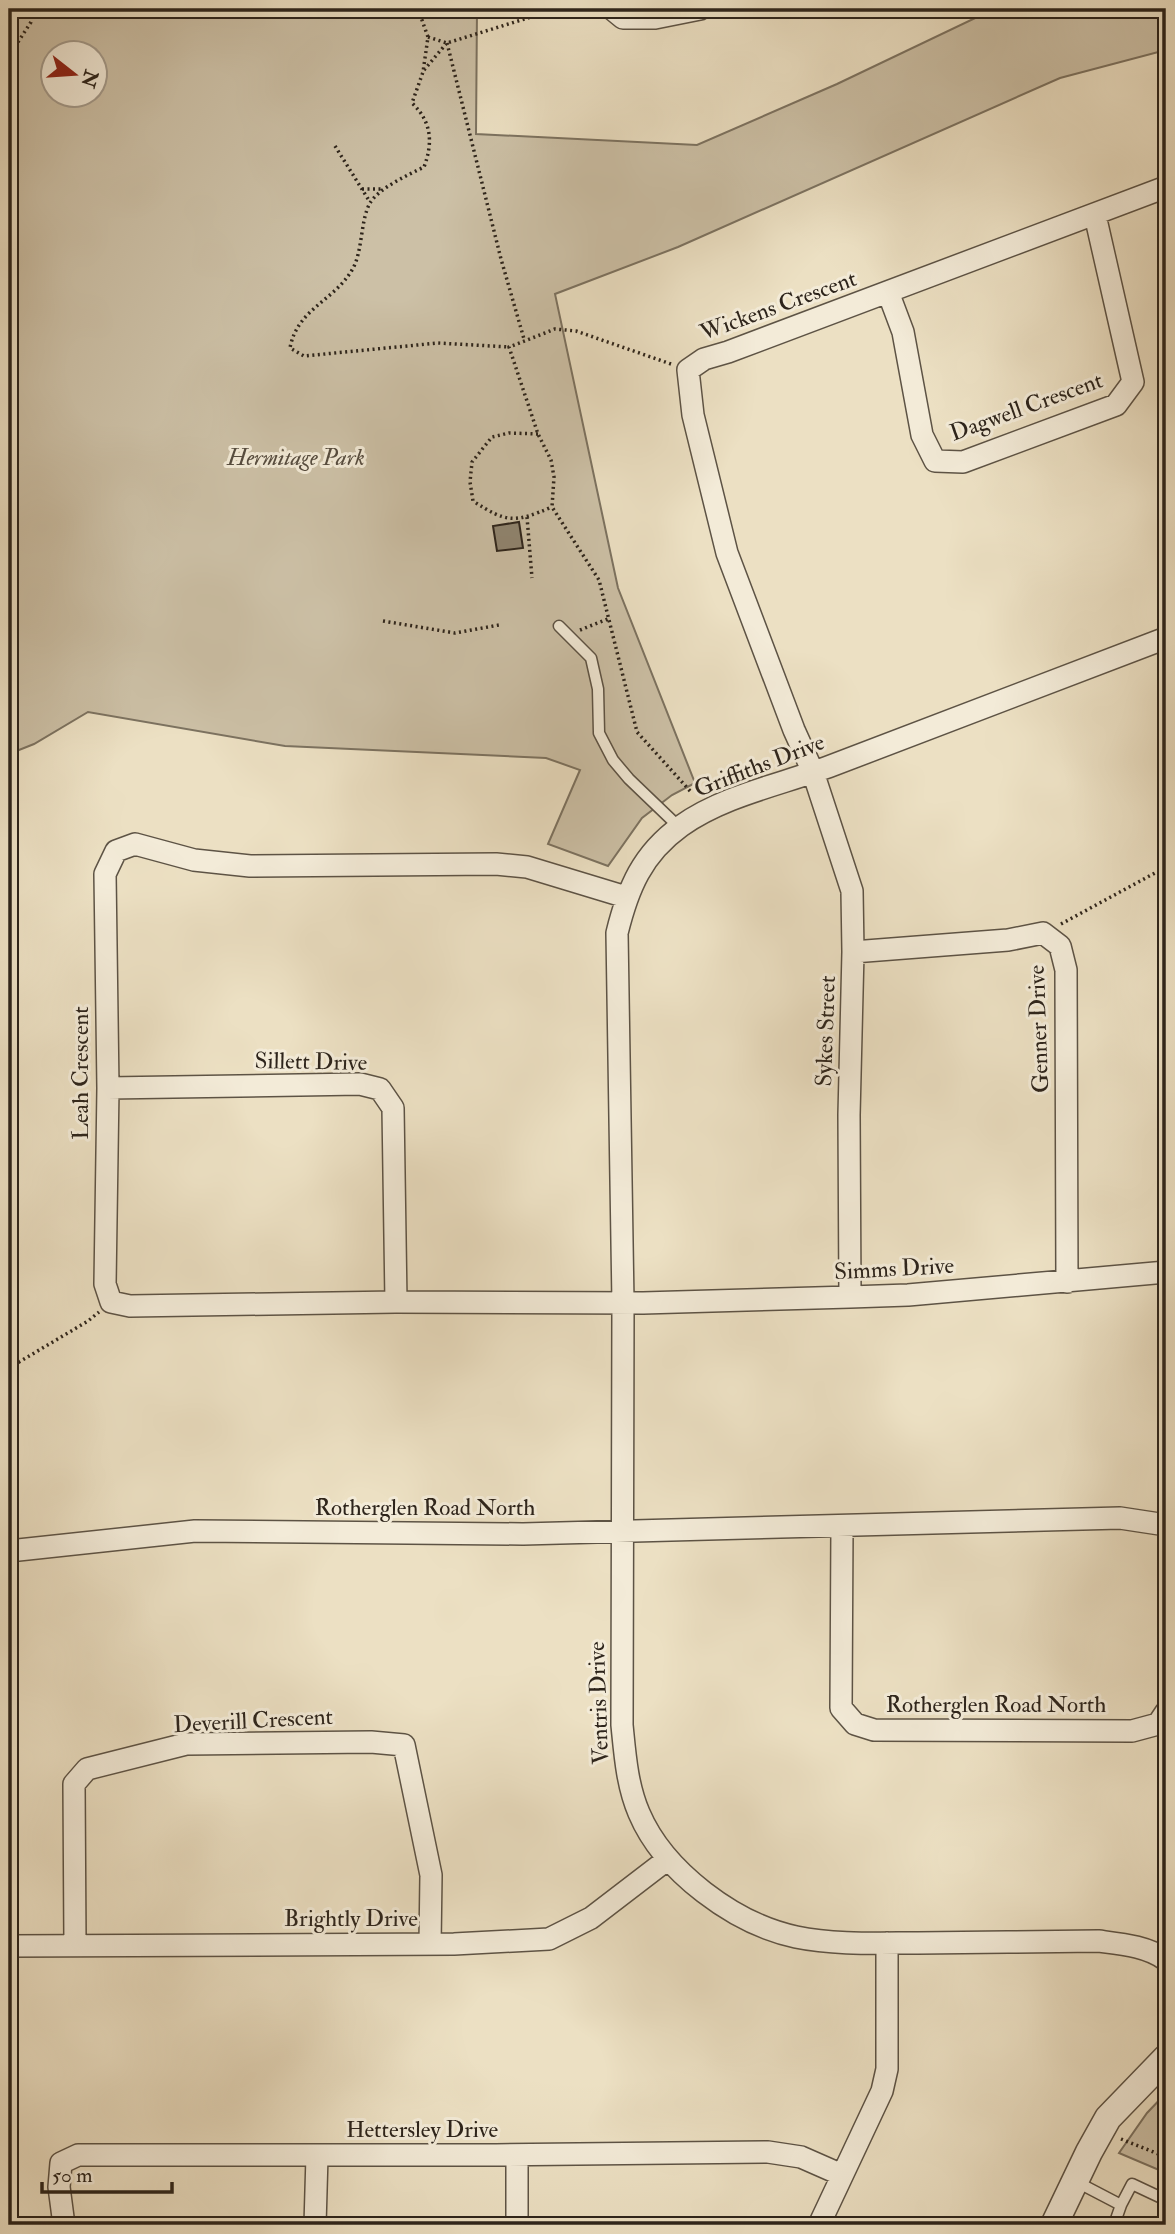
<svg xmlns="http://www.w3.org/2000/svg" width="1175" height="2234" viewBox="0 0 1175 2234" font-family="'IM FELL Double Pica',serif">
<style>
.green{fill:#ccc0a6;stroke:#7c7260;stroke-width:2;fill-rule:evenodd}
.building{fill:#908672;stroke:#2d241b;stroke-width:2}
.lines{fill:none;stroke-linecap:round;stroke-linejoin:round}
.service-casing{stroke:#5d5345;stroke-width:13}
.minor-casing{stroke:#5d5345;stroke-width:24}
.tertiary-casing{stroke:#5d5345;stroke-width:29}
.path{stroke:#2d241b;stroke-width:3.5;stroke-dasharray:2 3.5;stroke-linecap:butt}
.service{stroke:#f3ebd8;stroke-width:10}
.minor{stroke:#f3ebd8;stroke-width:21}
.tertiary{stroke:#f3ebd8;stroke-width:26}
.labels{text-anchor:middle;stroke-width:6;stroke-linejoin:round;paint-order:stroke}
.street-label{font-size:23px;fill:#2d241b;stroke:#f3ebd8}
.park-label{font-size:23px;font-style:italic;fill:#554b3e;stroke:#f3ebd8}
</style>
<rect width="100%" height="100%" fill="#ece0c3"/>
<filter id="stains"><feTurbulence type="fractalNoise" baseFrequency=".00286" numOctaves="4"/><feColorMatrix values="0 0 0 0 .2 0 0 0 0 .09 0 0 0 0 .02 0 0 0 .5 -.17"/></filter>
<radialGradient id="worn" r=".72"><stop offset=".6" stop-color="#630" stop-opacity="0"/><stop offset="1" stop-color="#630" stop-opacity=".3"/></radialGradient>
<path class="green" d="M9,9H477L476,134L697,145L837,84L994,9H1166V50L1060,78L678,247L555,294L618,588L695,783L672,795L642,818L608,866L548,844L580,770L546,758L285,746L88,712L34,744L9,754ZM52,52H94V94H52Z
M1166,2093V2173L1119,2153L1147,2113Z"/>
<path class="building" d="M519,522L523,548L497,551L493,526Z"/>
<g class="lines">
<defs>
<path id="service" d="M559,626L591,658L598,689L599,733L613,760L629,779L679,827
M1075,2181L1121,2205L1114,2225
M1121,2205L1132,2184L1166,2200"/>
<path id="minor" d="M612,9L623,18H655L700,9
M888,292L903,332L922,435L935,461L963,462L1116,405L1133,382L1095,215
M1166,638C1054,681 941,724 828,767C779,785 723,796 681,826C642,854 628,888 617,933L623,1303L622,1725C625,1755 627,1785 639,1813C664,1872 735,1924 796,1937C835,1945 878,1943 918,1943C978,1942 1038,1942 1098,1941C1121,1944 1147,1946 1166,1960
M626,897L527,867L496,864L250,866L194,860L135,844L116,851L105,874L108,1088L105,1284L111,1302L130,1306L396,1302L643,1303L850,1297L908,1295L1166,1272
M853,952L1008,940L1043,933L1060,946L1066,970L1067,1282
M108,1088L360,1084L380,1089L393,1108L396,1302
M850,1297L849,1115L853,952L852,891L813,772L794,730L727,553L693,415L688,370L704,359L728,352L1166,187
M842,1526L841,1708L855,1724L874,1730L1132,1731L1158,1724L1166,1712
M9,1551L195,1531L523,1534L1120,1518L1166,1525
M75,1945L74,1784L87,1769L186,1744L371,1742L404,1745L431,1875L430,1944
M9,1946L454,1944L549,1939L591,1918L668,1859
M517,2155V2225
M64,2225L59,2187L61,2163L78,2155H496L768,2152L801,2157L842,2175
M315,2225L317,2156
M819,2225L882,2091L887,2069V1943"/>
<path id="tertiary" d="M1054,2225L1089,2152L1108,2118L1166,2058"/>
</defs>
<use href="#service" class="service-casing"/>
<use href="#minor" class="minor-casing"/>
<use href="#tertiary" class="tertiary-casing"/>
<path class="path" d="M418,9L428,37L423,72L412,103C432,122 433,143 424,167C408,175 379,188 370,203C360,221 363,252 352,270C334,301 297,309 290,348L304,356L438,343L509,347
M428,37L447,43L557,9
M447,43L501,259L524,339
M9,56L31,22L34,9
M424,70L446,44
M335,146L370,202
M362,189H384
M671,364L576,331L555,329L509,347L538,434L551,460L554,477L552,507L599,580L637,732L691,792
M538,434L509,433L492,437L472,462L470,482L473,501C507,523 514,523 552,507
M527,517L532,578
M383,621L455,633L499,625
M580,630L608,619
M1061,924L1166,867
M9,1368L88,1321L99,1312
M1121,2139L1166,2157
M841,2220L863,2225"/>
<use href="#service" class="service"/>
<use href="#minor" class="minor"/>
<use href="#tertiary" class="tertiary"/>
</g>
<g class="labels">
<g class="street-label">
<text transform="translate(778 305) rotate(-20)" y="8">Wickens Crescent</text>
<text transform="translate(1026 406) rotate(-20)" y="8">Dagwell Crescent</text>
<text transform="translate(759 765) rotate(-21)" y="8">Griffiths Drive</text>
<text transform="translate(1038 1029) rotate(-92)" y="8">Genner Drive</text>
<text transform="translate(825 1031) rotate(-88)" y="8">Sykes Street</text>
<text transform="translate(311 1061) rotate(1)" y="8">Sillett Drive</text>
<text transform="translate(80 1073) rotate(-90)" y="8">Leah Crescent</text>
<text transform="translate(894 1268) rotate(-3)" y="8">Simms Drive</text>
<text x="425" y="1515">Rotherglen Road North</text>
<text transform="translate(598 1703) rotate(-92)" y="8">Ventris Drive</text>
<text x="996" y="1712">Rotherglen Road North</text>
<text transform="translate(253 1720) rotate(-3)" y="8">Deverill Crescent</text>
<text x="351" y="1926">Brightly Drive</text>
<text x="422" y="2137">Hettersley Drive</text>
</g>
<g class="park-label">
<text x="296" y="465">Hermitage Park</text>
</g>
</g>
<rect width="1175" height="2234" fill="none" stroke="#ece0c3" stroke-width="35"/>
<rect x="10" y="10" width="1154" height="2213" fill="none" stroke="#2d241b" stroke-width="3.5"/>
<rect x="18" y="18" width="1140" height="2199" fill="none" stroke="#2d241b" stroke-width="2"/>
<g transform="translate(74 74) rotate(107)"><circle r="33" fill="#f3ebd8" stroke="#a49b8c" stroke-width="2"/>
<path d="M0-5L12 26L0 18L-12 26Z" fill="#8f2418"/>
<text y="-10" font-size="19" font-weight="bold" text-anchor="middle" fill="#2d241b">N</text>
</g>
<path d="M42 2182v10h130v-10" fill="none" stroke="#2d241b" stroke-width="3.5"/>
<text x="52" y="2182" font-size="21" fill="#2d241b" stroke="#f3ebd8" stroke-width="5" paint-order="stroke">50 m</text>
<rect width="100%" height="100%" filter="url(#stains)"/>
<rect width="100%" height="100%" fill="url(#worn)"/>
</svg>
